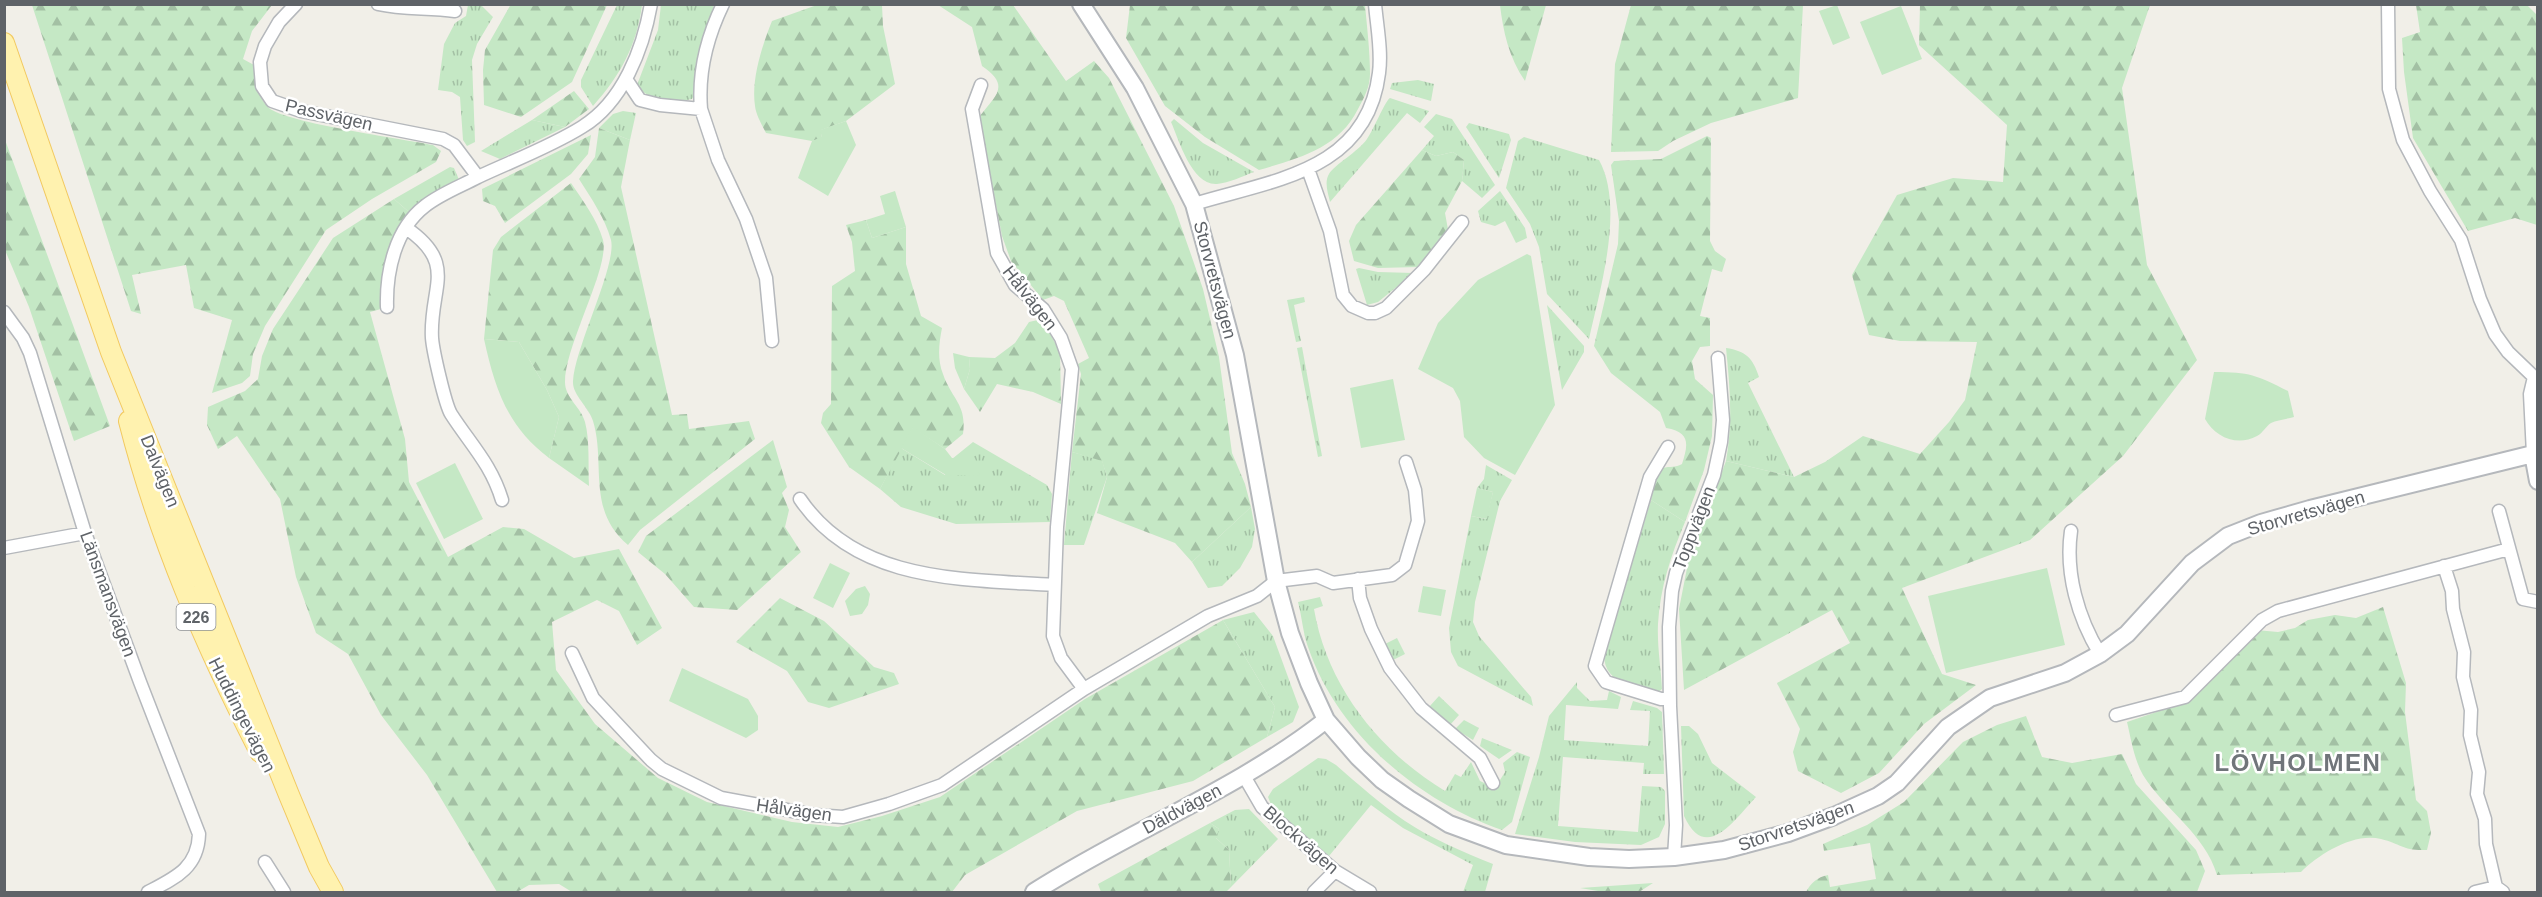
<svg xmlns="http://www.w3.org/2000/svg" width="2542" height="897" viewBox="0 0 2542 897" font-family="Arial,sans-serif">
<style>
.grass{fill:url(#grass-tufts)}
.forest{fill:url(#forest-firs)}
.park{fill:#c5e8c5}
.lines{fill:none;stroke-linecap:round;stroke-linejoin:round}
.minor-casing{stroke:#b5b8bc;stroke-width:15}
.tertiary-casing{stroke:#b5b8bc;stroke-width:20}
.primary-casing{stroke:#f2c960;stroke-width:22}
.minor{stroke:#fff;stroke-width:12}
.tertiary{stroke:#fff;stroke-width:16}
.primary{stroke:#fff2af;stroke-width:20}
.labels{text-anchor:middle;stroke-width:5;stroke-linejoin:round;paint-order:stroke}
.shield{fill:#fff;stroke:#8f9295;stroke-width:1.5}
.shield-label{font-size:16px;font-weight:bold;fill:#5f6368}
.street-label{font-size:18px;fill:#5f6368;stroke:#fff}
.district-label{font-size:24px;font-weight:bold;letter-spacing:1.5px;fill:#70757a;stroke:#fff}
</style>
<defs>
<pattern id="grass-tufts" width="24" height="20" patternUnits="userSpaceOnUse" patternTransform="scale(1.5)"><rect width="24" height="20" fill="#c5e8c5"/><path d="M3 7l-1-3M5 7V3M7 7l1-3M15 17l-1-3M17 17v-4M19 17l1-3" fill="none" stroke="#a3c0a4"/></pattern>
<pattern id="forest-firs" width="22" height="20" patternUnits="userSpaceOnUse" patternTransform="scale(1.5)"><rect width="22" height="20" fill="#c5e8c5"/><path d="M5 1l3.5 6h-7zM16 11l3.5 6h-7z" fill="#a3c0a4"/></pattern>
</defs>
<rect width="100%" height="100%" fill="#f1efe8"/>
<path class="grass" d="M468,5H481L493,17L477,44L472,60L475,142L467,146L463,140L460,97L452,92L438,90L444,44L455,23L466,16Z
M617,5H642C637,45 620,76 593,106L581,87V80Z
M661,5H714L699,53L696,92L692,99C672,103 650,103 637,85L658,30Z
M1418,80L1434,84L1431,101L1390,89L1392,83Z
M1390,98L1429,111L1420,123L1407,113L1330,202C1328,193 1324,182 1329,174C1335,164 1358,152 1367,139C1373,131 1385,101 1390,98Z
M623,111L636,113L630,140L599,128L613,114Z
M1436,114L1452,119L1495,185L1482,198L1462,181L1464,160L1453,152L1436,156L1422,150L1434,136L1424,127Z
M1174,119L1203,143L1254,172C1243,176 1229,183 1217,184C1192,186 1179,140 1171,122Z
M532,120L565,127L500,159L481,151Z
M1469,123L1509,134L1511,140L1499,178L1466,127Z
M1524,137L1599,160C1625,207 1600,289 1589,339L1547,294L1539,247L1530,224L1506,188L1518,141Z
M450,167L454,168L460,182L420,202L409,212L394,199Z
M1500,191L1525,228L1527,238L1516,243L1505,221L1495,226L1481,222L1478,211Z
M1359,268L1378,272L1414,273L1378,302L1367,305L1356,269Z
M1304,297L1305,302L1294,305L1301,341L1296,342L1287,300Z
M1547,305L1584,346V352L1562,390Z
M1302,347L1322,456L1318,457L1297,348Z
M1726,348C1746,351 1753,358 1759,377L1748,383L1794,477L1726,461C1733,422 1730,387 1726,348Z
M973,442L1047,485L1052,494L1050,522L956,524L901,507L880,489L901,448L945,475L952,459Z
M1072,452L1102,460L1107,477L1084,545H1064Z
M1486,465L1512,480L1500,501L1475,602L1473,622L1479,636L1531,697L1533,706L1458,666L1451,652L1449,628L1471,516L1486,519L1493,492L1477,488L1484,479Z
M1651,500L1685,522C1671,555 1660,588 1658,624C1657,646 1661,668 1662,689L1657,693C1634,686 1605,684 1604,656Z
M1251,507L1255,529L1252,547L1240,568L1222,586L1208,588L1192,562Z
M1320,597L1323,606L1314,609C1327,686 1379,751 1445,791L1455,774L1461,777L1471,762L1480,781L1495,788L1505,772L1503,763L1517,752L1530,757L1512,822L1502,830C1418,801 1337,733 1308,647C1303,633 1302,617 1298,602Z
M1254,612L1273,636L1299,707L1293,722L1267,737L1275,707L1223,620Z
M1397,638L1405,654L1393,660L1385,644Z
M1577,682V688L1590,701L1607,700L1609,691L1621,697L1618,709L1566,705L1564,740L1648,746L1650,711L1630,710L1633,701L1657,708L1662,712L1664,774H1643L1644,763L1563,757L1558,826L1638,832L1642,786L1661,787L1665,791V824L1659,837L1641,845L1575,842L1515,834L1539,757L1549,716Z
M1439,696L1459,715L1450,725L1429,707Z
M1464,720L1479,728L1473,740L1455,729Z
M1681,726H1689L1698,734L1712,763L1756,797C1735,819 1706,864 1684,816Z
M1482,738L1512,750L1499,759L1480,746Z
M1318,758L1326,759L1336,765C1358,784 1380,804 1405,821C1432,839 1463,852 1493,864L1485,892H1463L1473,865L1403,828L1371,805L1329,856L1272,807L1268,797L1273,789Z
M1249,809L1278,839L1231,887L1229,850L1215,837L1219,829L1210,823L1235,810Z"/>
<path class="forest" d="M511,4L607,5L572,82L521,117L484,105L483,70L485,50Z
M32,5H272L252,31L243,59L254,65C256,79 257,97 269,108C287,123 403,139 433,145L441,151L436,162L372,199L326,230L265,326L253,354L250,376L242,383L212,393L232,320L194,308L186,265L132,275L141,314L131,311Z
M817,5H882L883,26L895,84L846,121L821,130L822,138L812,141L766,133C762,125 756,115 755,106C751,80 762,46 772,21Z
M938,5H1013L1066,81L1094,61L1109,78L1174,206L1203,289L1219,357L1232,453L1245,484L1251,507L1192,562L1175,543L1097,513L1107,477L1102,461L1072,452L1081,374L1078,364L1089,358L1064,301L1054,296L1043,300L1011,261L1002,236L979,117C996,95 1011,86 982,66L972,27Z
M1130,5H1365C1367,27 1370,51 1370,74C1370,87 1364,98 1358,109C1338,149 1299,158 1259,170L1205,137L1165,106L1126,38Z
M1500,5H1546L1525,81C1509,58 1503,31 1500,5Z
M1631,5H1803L1798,98L1711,123L1673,141L1658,151L1611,152L1615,64Z
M1920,5H2150L2122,88L2147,265L2197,360L2123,456L2030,540L1902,588L1942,674L1976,685L1924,724L1879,773L1841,793L1798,771L1793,752L1800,729L1777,683L1850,643L1832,610L1684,690L1679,609L1688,563L1726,461L1794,477L1825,462L1863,436L1920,454L1949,422L1965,400L1977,342L1900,341L1869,335L1852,275L1897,195L1953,178L2003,182L2007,125L1919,45Z
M2416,5H2527L2537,15V225L2515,218L2468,231L2413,138L2404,72L2402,38L2420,32Z
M574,91L589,109L565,127L532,120Z
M599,128L630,140L621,187L672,415L687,414L689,429L749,421L755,439L640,530L628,545C586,510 606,463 593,421C589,407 572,395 573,381C575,347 617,265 611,240C605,218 591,198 579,179L595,157Z
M591,135L588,154L571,174L505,223L495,206L483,201L482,189Z
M1707,136L1711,138L1710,241L1715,251L1726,259L1722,272L1712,269L1700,316L1710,318V346L1700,347L1692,361L1695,379L1713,395L1712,436L1704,470L1685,522L1651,500C1653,492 1655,471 1663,468C1670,466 1675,468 1682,464C1688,445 1691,432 1666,428L1660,412L1611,373L1594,346L1618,244L1619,221L1611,165L1614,161L1661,159Z
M4,137L110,426L74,441L29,307L5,250Z
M1422,150L1436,156L1453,152L1464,160L1462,181L1445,213L1449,235L1419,267L1378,268L1354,261L1349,241L1356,225Z
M571,183C583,201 597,219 603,240C610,267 565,345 565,382C565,398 581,407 585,422C590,440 588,467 589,486L549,458L559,417L547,390L519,342L484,339L493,250L501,237Z
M394,199L409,212C388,244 379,270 381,309L370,312L405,439L409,482L448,557L503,527L524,529L574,558L619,549L662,628L637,645L619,611L597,600L552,622L556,670L595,724L658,778L707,802L792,822L838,827L882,816L940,797L1085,699L1223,620L1275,707L1267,737L1193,781L1077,811L965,875L952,892H572L559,884L529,885L517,892H497L427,775L381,715L348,654L316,633L296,577L280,499L237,436L218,449L207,425L208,407L245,391L258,379L262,356L273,329L333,238Z
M866,220L872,238L906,227V264L921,316L942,328C939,343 937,359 943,374C952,400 967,404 963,434L945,449L913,428L880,489L849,467L821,423L823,413L831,404L832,286L855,271L852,242L846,225Z
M1042,319L1060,352L1061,404L1033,392L997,384L980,412L964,389L970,369L969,357L995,358L1015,343L1029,322Z
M773,440L787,487L782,493L789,510L785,527L801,552L737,610L694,607L665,574L638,552L646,536Z
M780,598L824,621L874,667L894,673L899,684L829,708L808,702L787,671L736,642Z
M2383,607L2406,683L2405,712L2416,800L2427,811L2431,833L2427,850C2402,851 2402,844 2381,839C2354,832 2319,854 2301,872L2217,875C2205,834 2165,810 2143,775C2134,759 2131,739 2127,722L2192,700L2256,630L2278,632L2295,628L2308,620L2335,615L2356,618Z
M2026,716L2042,757L2072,763L2122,754L2136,784L2196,850L2205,871L2197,892H1806C1811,883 1817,877 1828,875L1830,887L1876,879L1870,843L1824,851L1823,844L1867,825L1904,802L1963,742L1997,725Z
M1210,823L1219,829L1216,838L1229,850L1231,887L1226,892H1101L1098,884Z
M1653,883L1639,892H1604L1580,888Z"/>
<path class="park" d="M1837,5L1850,38L1833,45L1819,11Z
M1901,6L1922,59L1882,75L1860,22Z
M846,121L856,145L828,196L798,178L812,141L822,137L820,130Z
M895,191L906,227L872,238L866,220L885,214L880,196Z
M1527,254L1531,256L1555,405L1515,475L1484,458L1464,437L1460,401L1453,388L1418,369L1438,323L1478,280Z
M484,339L519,342L547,390L559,417L549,458C507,426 495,389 484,339Z
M953,353L969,357L970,369L964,389L955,368Z
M2214,372C2250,372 2256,375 2288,391L2294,417C2287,419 2277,420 2271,423C2266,426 2263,433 2257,436C2237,447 2215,437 2205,419Z
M1393,379L1405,440L1361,448L1350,388Z
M913,427L945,449L952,458H975L980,476L946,475L901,448Z
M455,463L483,519L444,539L416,483Z
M1477,488L1493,492L1487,519L1471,516Z
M830,563L850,573L833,608L813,598Z
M2047,568L2065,645L1946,673L1928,596Z
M865,586L870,594L868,605L862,614L850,616L845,601L856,589Z
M1423,586L1446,590L1441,616L1418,612Z
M682,668L748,699L758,716V730L746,738L669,701Z"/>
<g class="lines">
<defs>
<path id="minor" d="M296,4L279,22L265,46L260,62L262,86L272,101L301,111L443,139L454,145L478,177C512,161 550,147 582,127C623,102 643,49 651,4
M378,4C404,10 429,7 455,11
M2388,4L2389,89L2403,140L2430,191L2461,240L2480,299L2495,334L2508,352L2534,377
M626,79L640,100L660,105L701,109L718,160L746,219L766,278L772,341
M981,85L972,109L997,253L1015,285L1043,309L1061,338L1072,369L1057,527L1053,636L1061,658L1084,689
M701,109C698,73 707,37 723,4
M1308,169L1330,231L1343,295L1352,306L1368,313H1375L1386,308L1424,270L1462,222
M1194,204C1272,180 1367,172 1379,73C1382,51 1377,27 1375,4
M406,228C459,264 429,288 432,338C433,351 445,404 451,414C471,445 491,464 502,500
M387,307C386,272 395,229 425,206C440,194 461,186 478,177
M4,312L23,338L30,353L85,533L140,682L199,834C198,868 175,878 148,892
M1668,447L1650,477L1595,666L1606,682L1661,699H1670
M2533,454L2530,394L2534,377
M800,499C857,583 963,579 1053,585
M2499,511L2523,599L2538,602
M2071,531C2065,573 2078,618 2100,654
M4,548L85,533
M2444,566L2452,591L2453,609L2464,652L2463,677L2471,710L2470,735L2479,772L2477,794L2485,819L2486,844L2496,887L2503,892
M1358,579L1360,598L1371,629L1390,668L1421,708L1480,758L1493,783
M572,653L593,698L651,760L662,769L721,798L814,815L843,817L889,804L942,785L1084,689L1208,616L1257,596L1276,581L1317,576L1333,583L1392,575L1405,565L1418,521L1415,490L1406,462
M2116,715L2185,697L2262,620L2278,611L2509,549
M1244,776L1262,807L1335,871L1370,892
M1674,857L1676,825L1670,706L1669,627L1672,591L1676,573L1714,475L1721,442L1723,420L1718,358
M265,862L284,892
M1314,892L1335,871
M2475,892L2496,887"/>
<path id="tertiary" d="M1081,4L1135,88L1194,204L1235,355L1276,581L1290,633L1309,683L1326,720L1358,757L1382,780L1409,799L1449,824L1506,845L1589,857L1629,859L1674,857L1724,850L1788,833L1834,816L1878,796L1897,783L1948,727L1990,698L2065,673L2100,654L2127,634L2192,563L2228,536L2261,523L2310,509L2533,454L2538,481
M1034,892C1129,831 1237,790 1326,720"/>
<path id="primary" d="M4,43L111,352L289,795L319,867L333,892
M129,421C159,538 205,645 260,752"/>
</defs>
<use href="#minor" class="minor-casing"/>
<use href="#tertiary" class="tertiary-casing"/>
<use href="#primary" class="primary-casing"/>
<use href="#minor" class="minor"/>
<use href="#tertiary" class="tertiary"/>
<use href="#primary" class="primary"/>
</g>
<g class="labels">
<rect class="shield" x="176.5" y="604" width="39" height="26" rx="4.5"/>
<g class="shield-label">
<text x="196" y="623">226</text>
</g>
<g class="street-label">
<text transform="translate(329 115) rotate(13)" y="6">Passvägen</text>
<text transform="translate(1215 280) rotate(75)" y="6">Storvretsvägen</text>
<text transform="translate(1030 298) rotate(52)" y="6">Hålvägen</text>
<text transform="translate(160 471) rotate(68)" y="6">Dalvägen</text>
<text transform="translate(2306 513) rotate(-16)" y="6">Storvretsvägen</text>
<text transform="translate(1694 528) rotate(-69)" y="6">Toppvägen</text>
<text transform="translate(108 594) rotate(70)" y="6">Länsmansvägen</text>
<text transform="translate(242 715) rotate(63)" y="6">Huddingevägen</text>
<text transform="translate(1182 809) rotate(-28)" y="6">Däldvägen</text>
<text transform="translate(794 810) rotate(8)" y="6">Hålvägen</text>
<text transform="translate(1796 826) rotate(-19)" y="6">Storvretsvägen</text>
<text transform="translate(1301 840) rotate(41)" y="6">Blockvägen</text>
</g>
<g class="district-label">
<text x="2298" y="771">LÖVHOLMEN</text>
</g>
</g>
<rect width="2542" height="897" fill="none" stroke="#5f6368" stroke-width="12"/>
</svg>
